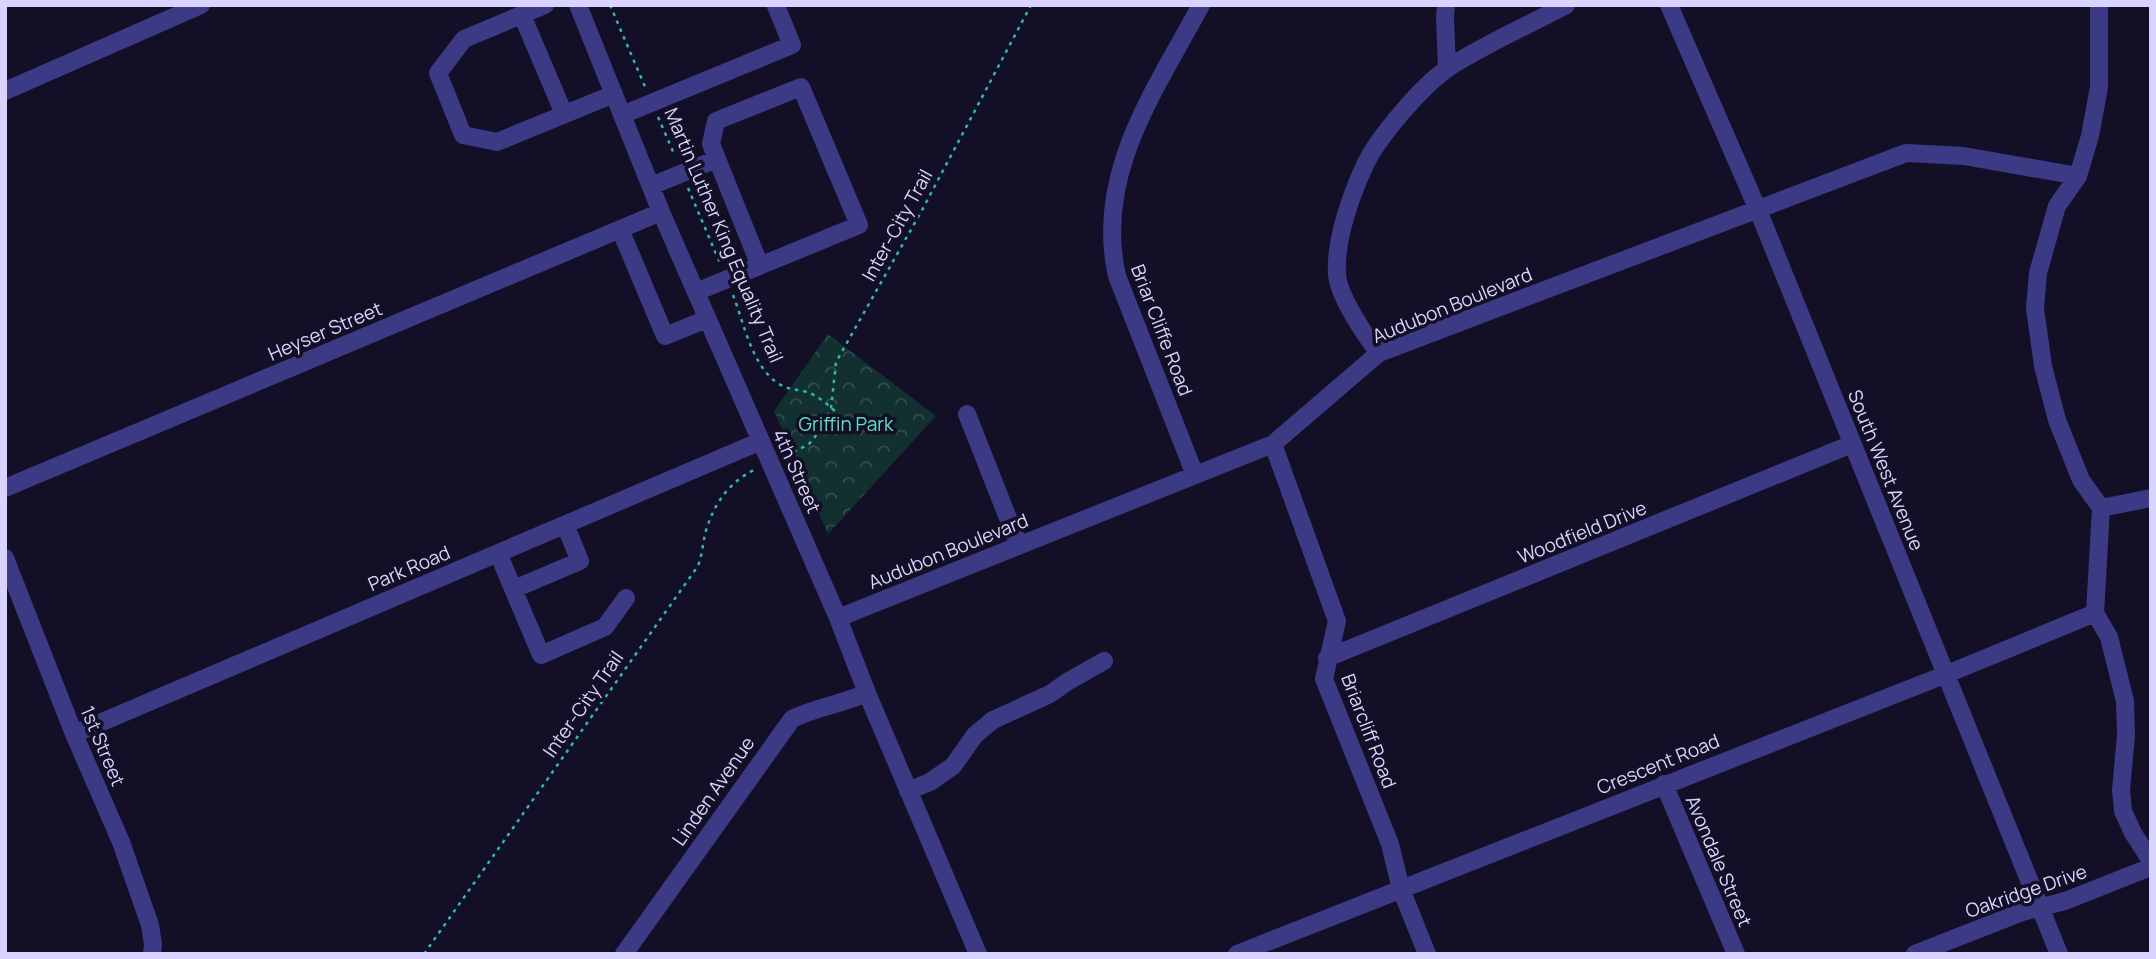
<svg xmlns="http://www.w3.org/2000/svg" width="2156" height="959" viewBox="0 0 2156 959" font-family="Manrope,sans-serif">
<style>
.park{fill:url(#park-crowns)}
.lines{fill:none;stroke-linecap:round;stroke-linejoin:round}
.path{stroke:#2fb8b0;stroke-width:2.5;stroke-dasharray:3.5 5;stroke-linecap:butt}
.minor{stroke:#3d3a85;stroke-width:18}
.labels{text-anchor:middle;stroke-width:7;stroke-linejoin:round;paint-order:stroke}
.street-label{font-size:19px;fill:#d9d4ff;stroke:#130f26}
.park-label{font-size:19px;fill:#5fe0c0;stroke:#130f26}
</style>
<defs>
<pattern id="park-crowns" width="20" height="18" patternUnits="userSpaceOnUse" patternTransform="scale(1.75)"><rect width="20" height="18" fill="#12302f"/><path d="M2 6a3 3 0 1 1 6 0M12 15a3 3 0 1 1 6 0" fill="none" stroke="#344d4e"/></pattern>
</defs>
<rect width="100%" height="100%" fill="#130f26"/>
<path class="park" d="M828,334L936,416L828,534L774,411Z"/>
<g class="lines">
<path class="path" d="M610,5L646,89
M658,117L675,156
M688,188L720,263
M733,295C744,323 751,363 776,382C787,390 796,389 807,392C823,397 846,421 857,434
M786,456L809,444L822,428L831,408L836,362L921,212L1031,5
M424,954L698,566C702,555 703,544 705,534C713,505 728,483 754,470"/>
<path class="minor" d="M545,5L464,39L438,73L463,135L497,142L614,94
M578,5L661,212L838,618L867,693L978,954
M1446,5L1445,17L1447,69
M1669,5L1758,210L2059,954
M2099,5V87L2090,136L2078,176L2057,206L2038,273L2035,308L2043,366L2057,420L2081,480L2101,508L2095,613L2109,637L2125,701L2126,735L2121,790L2123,811L2133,833L2151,861
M522,15L564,114
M5,91L201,5
M622,115L792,45L776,6
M651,186L717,159
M620,229L665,336L707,319
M696,292L859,225L801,87L716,121L711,144L760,266
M1379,353C1366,337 1337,294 1337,273C1335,240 1351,195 1365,165C1378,137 1422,86 1448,68C1485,44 1527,26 1566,5
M967,414L1019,546
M1273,444L1337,621L1324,679L1390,844L1401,889L1427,954
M1195,475L1117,276C1094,174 1155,91 1201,5
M5,488L661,212
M2101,508L2151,498
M498,553L541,655L605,627L626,598
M5,558L74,734L121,842L150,925L153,944L152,954
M514,589L580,561L565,525
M838,618L1273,444L1379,353L1906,153L1964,156L2078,176
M1327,658L1852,444
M74,734L761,441
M1664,784L1736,954
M908,791L930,782L953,766L975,735L993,720L1050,694L1067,682L1104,661
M624,954L792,719C816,707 842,704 867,693
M1237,954L1947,674L2095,613
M1915,954L2022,912L2065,901L2151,867"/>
</g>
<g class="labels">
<g class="street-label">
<text transform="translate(897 225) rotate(-61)" y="7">Inter-City Trail</text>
<text transform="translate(724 235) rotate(67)" y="7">Martin Luther King Equality Trail</text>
<text transform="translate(1452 305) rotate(-22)" y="7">Audubon Boulevard</text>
<text transform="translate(1162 330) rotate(69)" y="7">Briar Cliffe Road</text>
<text transform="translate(325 331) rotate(-23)" y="7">Heyser Street</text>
<text transform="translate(1886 470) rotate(68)" y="7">South West Avenue</text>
<text transform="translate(797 471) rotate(66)" y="7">4th Street</text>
<text transform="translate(1582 532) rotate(-22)" y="7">Woodfield Drive</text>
<text transform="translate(948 551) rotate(-22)" y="7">Audubon Boulevard</text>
<text transform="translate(409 568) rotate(-23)" y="7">Park Road</text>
<text transform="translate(583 704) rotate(-55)" y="7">Inter-City Trail</text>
<text transform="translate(1369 731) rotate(69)" y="7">Briarcliff Road</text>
<text transform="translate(103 746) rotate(67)" y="7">1st Street</text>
<text transform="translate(1658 764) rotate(-22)" y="7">Crescent Road</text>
<text transform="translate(713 791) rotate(-55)" y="7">Linden Avenue</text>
<text transform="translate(1719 861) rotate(67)" y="7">Avondale Street</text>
<text transform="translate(2026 891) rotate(-19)" y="7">Oakridge Drive</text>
</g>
<g class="park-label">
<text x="846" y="431">Griffin Park</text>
</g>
</g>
<rect width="2156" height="959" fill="none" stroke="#d9d4ff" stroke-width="14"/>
</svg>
